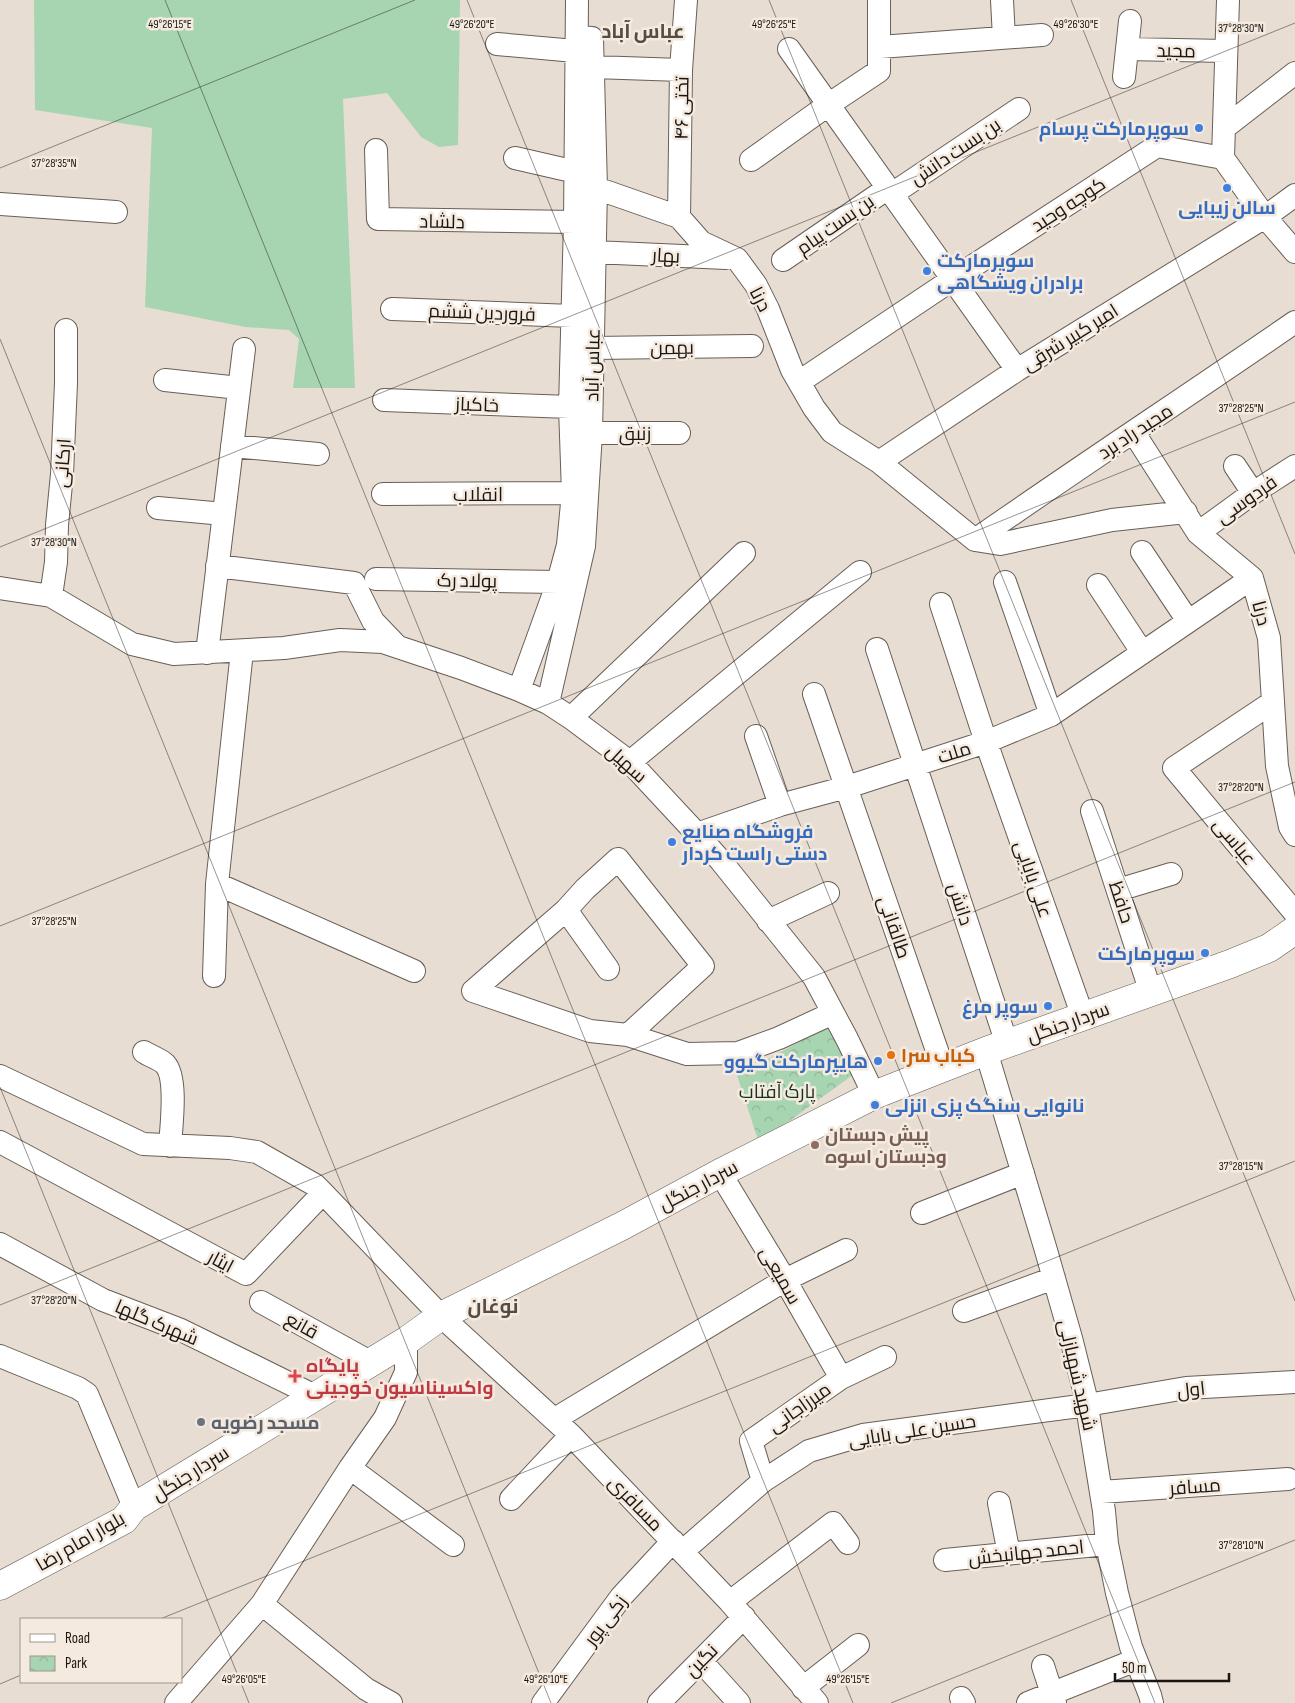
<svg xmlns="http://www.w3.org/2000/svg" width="1295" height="1703" viewBox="0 0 1295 1703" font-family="'Sofia Sans Condensed',Cairo,sans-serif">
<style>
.grass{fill:#a8d5b1}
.park{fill:url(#park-crowns)}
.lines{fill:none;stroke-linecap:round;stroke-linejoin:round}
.minor-casing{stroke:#685f56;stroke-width:24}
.major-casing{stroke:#685f56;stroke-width:29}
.minor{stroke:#fff;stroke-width:22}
.major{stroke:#fff;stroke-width:28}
.ticks{fill:none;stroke:#191612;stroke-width:1;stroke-opacity:0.45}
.shop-dot{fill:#3f7fe0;stroke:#f5eadf;stroke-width:2}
.food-dot{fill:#e8710a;stroke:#f5eadf;stroke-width:2}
.education-dot{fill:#8d6e63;stroke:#f5eadf;stroke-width:2}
.health-dot{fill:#e0444e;stroke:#f5eadf;stroke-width:2}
.worship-dot{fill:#6b7280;stroke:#f5eadf;stroke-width:2}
.labels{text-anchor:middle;stroke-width:5;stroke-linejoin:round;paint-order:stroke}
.street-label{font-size:19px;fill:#191612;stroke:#f5eadf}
.shop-label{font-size:19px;font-weight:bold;fill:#366cbe;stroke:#f5eadf;text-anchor:end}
.food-label{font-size:19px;font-weight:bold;fill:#c56008;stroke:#f5eadf;text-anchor:start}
.park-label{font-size:19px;fill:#14351d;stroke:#f5eadf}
.education-label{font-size:19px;font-weight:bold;fill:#785e54;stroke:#f5eadf;text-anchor:start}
.health-label{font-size:19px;font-weight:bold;fill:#be3a42;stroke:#f5eadf;text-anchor:start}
.worship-label{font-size:19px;font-weight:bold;fill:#5b616d;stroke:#f5eadf;text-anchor:start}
.neighbourhood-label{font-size:20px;font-weight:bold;fill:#554d44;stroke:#f5eadf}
.ticks-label{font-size:12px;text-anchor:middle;fill:#191612;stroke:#f5eadf;stroke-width:5;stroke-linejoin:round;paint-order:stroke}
</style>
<defs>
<pattern id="park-crowns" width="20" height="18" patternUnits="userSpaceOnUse" patternTransform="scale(1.25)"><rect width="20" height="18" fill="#a8d5b1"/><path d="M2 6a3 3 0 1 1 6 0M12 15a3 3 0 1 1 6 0" fill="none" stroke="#90b697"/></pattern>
</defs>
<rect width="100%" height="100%" fill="#e8ddd2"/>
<path class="grass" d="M34,0H460L458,145L439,147L421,137L387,93L343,99L355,388H293L299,339L289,330L245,327L145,307L152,128L35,110Z"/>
<path class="park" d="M831,1025L861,1069L759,1143L734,1066L764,1061Z"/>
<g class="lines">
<defs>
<path id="minor" d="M1002,0L1004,38
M497,44L575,51
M880,47L1042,35
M789,49L1017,370
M1127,49L1225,51
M594,67L681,70
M1124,77L1130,21
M1224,128L1295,73
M376,150L378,219L575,222
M515,158L576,172L596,188L679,217L701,242L737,259L756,285L768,309L792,370L814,408L832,432L879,462L975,540L1000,544L1112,520L1186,512
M1223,158L1228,0
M1223,158L1265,217L1295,252
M751,160L828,105L879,71V0
M892,194L1019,109
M0,204L116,212
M679,217L681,70L686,0
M594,252L726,258
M783,260L888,188
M392,309L572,316
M592,348L752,346
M165,380L239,388
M799,382L953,279L1157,146L1223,158
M384,400L570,407
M591,433H679
M1134,433L1198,533L1252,578L1269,638L1277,766L1290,827L1295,835
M232,446L318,454
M879,462L1017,370L1265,217L1295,195
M1235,466L1253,493
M383,494L573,493
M158,508L224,514
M1198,533L1253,493L1295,466
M975,540C1081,466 1189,395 1295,322
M1142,552L1188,621
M217,566L354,583L373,621L396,645
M376,579L558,582
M1005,582L1051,715
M1098,585L1142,652
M0,588L51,596L132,644L174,654L284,648L340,640L383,642L461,668L519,690L548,703L571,718L630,762L697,834L721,861L814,977L847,1039L874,1095
M51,596L56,562L57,525L62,474L66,383V330
M941,604L986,742L1083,1017
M877,649L1007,1044
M207,653L244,349
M519,690L558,582L568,545L573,493L570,407L575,222L577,0
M814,694L943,1068
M1273,702L1174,768L1295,913
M548,703L584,546L591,433L596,188L592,38L577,37
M571,718L744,553
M756,736L780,805
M630,762L860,572
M1092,811L1151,993
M697,834L780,805L847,787L986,742L1051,715L1252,578
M217,884L414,971
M1118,890L1171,874
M566,910L608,969
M768,921L828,893
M214,976L217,884L242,651
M628,1035L703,966L618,859L585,889L566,910L473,991L590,1031L628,1035L687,1054L738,1053L779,1038L833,1013
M986,1051L1045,1247L1071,1338L1085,1394L1104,1511L1107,1544L1117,1593L1131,1647L1150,1695L1152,1703
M144,1052C150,1056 160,1059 165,1064C178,1078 171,1128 170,1146
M0,1076L143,1144L230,1148L257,1152L315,1185L323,1193
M0,1142L246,1274L323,1193L441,1316L571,1435L730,1602L817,1703
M720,1173L785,1280L841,1378
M922,1213L1023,1173
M0,1244L103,1300L181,1330L315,1396
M261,1302L370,1362
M964,1311L1054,1278
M0,1356L78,1388L87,1394L134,1507
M555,1419L785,1280L846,1250
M350,1468L453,1545
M763,1481L751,1441L841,1378L885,1357
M1101,1492L1288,1479
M511,1499L571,1435
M999,1503L1009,1554
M683,1551L763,1481L809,1451L863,1435L1087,1405L1186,1388L1295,1382
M945,1560L1107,1544
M730,1602L833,1523L848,1543
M262,1604L366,1689L391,1703
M701,1661L739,1703
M1043,1666L1055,1703
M803,1688L858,1645
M961,1698L964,1703
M176,1703L262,1604L350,1468L385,1418L406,1372V1341
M543,1703L621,1597L673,1541
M659,1703L744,1617
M1028,1703L1136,1660"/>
<path id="major" d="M0,1586L124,1520L134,1507L406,1341L441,1316L622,1226L720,1173L874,1095L986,1051L1230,964L1269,948L1295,930"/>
</defs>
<use href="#minor" class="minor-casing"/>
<use href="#major" class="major-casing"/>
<use href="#minor" class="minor"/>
<use href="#major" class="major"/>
</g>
<path class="ticks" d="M165,0L853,1703M467,0L1155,1703M769,0L1295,1301M1071,0L1295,554M0,168L415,0M0,339L551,1703M0,547L1295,23M0,926L1295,402M0,1087L249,1703M0,1305L1295,782M160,1619L1295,1161M0,1684L21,1675M891,1703L1295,1540"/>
<g class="shop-dot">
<circle cx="1199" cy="128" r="5"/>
<circle cx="1227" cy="188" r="5"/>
<circle cx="927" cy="271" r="5"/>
<circle cx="672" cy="842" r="5"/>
<circle cx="1205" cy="953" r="5"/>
<circle cx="1048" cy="1006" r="5"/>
<circle cx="878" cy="1061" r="5"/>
<circle cx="875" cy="1105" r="5"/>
</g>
<circle class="food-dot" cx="891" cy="1055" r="5"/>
<circle class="education-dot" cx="815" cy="1145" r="5"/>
<path class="health-dot" d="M292.5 1368.5h5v5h5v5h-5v5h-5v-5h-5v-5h5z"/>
<circle class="worship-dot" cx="201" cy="1422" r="5"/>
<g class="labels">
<g class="street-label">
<text transform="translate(1176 50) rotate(1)" y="7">مجید</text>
<text transform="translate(681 108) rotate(-89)" y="7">تختی ۴۶</text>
<text transform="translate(955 151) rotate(-34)" y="7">بن بست دانش</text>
<text transform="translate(1068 204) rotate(-33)" y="7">کوچه وحید</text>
<text transform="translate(442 221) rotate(1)" y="7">دلشاد</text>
<text transform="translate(835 224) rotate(-35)" y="7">بن بست پیام</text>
<text transform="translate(666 255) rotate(3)" y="7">بهار</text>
<text transform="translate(761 299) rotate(63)" y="7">درنا</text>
<text transform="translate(482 312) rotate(2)" y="7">فروردین ششم</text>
<text transform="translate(1070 337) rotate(-32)" y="7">امیر کبیر شرقی</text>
<text transform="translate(672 347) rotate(-1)" y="7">بهمن</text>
<text transform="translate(592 365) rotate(-89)" y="7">عباس آباد</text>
<text transform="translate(477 404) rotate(2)" y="7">خاکباز</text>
<text transform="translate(1135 431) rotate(-33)" y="7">مجید راد برد</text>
<text x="635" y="440">زنبق</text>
<text transform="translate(62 463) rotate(-86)" y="7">ارکانی</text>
<text x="478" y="501">انقلاب</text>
<text transform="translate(1246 499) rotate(-35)" y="7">فردوسی</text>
<text transform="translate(467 580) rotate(1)" y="7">پولاد رک</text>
<text transform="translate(1262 613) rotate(75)" y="7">درنا</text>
<text transform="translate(954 752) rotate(-17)" y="7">ملت</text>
<text transform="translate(627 763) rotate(42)" y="7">سهیل</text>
<text transform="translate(1235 841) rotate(50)" y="7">عباسی</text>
<text transform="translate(1034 879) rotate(71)" y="7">علی بابایی</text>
<text transform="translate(1122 902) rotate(72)" y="7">حافظ</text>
<text transform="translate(961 904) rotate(72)" y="7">دانش</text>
<text transform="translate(895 927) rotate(71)" y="7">طالقانی</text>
<text transform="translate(1068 1022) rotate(-20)" y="7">سردار جنگل</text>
<text transform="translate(698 1185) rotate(-28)" y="7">سردار جنگل</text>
<text transform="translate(221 1261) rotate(28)" y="7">ایثار</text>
<text transform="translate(781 1275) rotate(60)" y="7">سمیعی</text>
<text transform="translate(157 1322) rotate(23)" y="7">شهرک گلها</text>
<text transform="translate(302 1325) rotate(29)" y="7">قانع</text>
<text transform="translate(1078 1375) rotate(77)" y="7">شهید شهبازلی</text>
<text transform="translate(1191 1389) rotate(-6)" y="7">اول</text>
<text transform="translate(799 1407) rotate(-35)" y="7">میرزاجانی</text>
<text transform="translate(912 1430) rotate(-9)" y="7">حسین علی بابایی</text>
<text transform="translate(190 1473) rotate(-32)" y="7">سردار جنگل</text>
<text transform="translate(1195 1486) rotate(-4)" y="7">مسافر</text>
<text transform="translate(636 1503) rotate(46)" y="7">مسافری</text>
<text transform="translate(80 1541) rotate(-30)" y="7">بلوار امام رضا</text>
<text transform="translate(1026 1552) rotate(-6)" y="7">احمد جهانبخش</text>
<text transform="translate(605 1620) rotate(-53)" y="7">زکی پور</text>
<text transform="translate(701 1660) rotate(-45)" y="7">نگین</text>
</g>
<g class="shop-label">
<text x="1189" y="135">سوپرمارکت پرسام</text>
<text x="1227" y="214" text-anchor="middle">سالن زیبایی</text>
<text x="937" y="267" text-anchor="start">سوپرمارکت<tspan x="937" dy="22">برادران ویشگاهی</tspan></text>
<text x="682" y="838" text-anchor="start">فروشگاه صنایع<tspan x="682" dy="22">دستی راست کردار</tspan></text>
<text x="1195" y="960">سوپرمارکت</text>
<text x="1038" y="1013">سوپر مرغ</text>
<text x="868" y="1068">هایپرمارکت گیوو</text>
<text x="885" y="1112" text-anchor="start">نانوایی سنگک پزی انزلی</text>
</g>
<g class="food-label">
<text x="901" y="1062">کباب سرا</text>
</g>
<g class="park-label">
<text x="777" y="1098">پارک آفتاب</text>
</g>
<g class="education-label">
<text x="825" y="1141">پیش دبستان<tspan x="825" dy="22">ودبستان اسوه</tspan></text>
</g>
<g class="health-label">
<text x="306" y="1372">پایگاه<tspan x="306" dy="22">واکسیناسیون خوجینی</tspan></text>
</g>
<g class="worship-label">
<text x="211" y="1429">مسجد رضویه</text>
</g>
<g class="neighbourhood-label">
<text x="643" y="38">عباس آباد</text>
<text x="493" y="1313">نوغان</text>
</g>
</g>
<g class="ticks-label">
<text x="170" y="28">49°26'15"E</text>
<text x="472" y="28">49°26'20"E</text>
<text x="774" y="28">49°26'25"E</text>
<text x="1076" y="28">49°26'30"E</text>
<text x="1241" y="32">37°28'30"N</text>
<text x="54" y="167">37°28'35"N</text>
<text x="1241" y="412">37°28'25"N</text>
<text x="54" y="546">37°28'30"N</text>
<text x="1241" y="791">37°28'20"N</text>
<text x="54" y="925">37°28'25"N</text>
<text x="1241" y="1170">37°28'15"N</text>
<text x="54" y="1304">37°28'20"N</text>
<text x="1241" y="1549">37°28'10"N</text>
<text x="244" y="1683">49°26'05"E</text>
<text x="546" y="1683">49°26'10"E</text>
<text x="848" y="1683">49°26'15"E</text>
</g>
<rect x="20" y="1618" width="162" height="65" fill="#f5eadf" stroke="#9d958d"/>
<rect x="30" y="1634" width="25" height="8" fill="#ffffff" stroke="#9d958d"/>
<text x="65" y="1643" font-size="15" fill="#191612">Road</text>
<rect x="30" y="1656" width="25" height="15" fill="url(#park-crowns)" stroke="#9d958d"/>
<text x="65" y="1668" font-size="15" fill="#191612">Park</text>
<path d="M1115 1673v8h114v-8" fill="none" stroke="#191612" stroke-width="2.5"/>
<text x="1122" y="1673" font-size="15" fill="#191612" stroke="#f5eadf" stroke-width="4" paint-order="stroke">50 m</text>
</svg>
